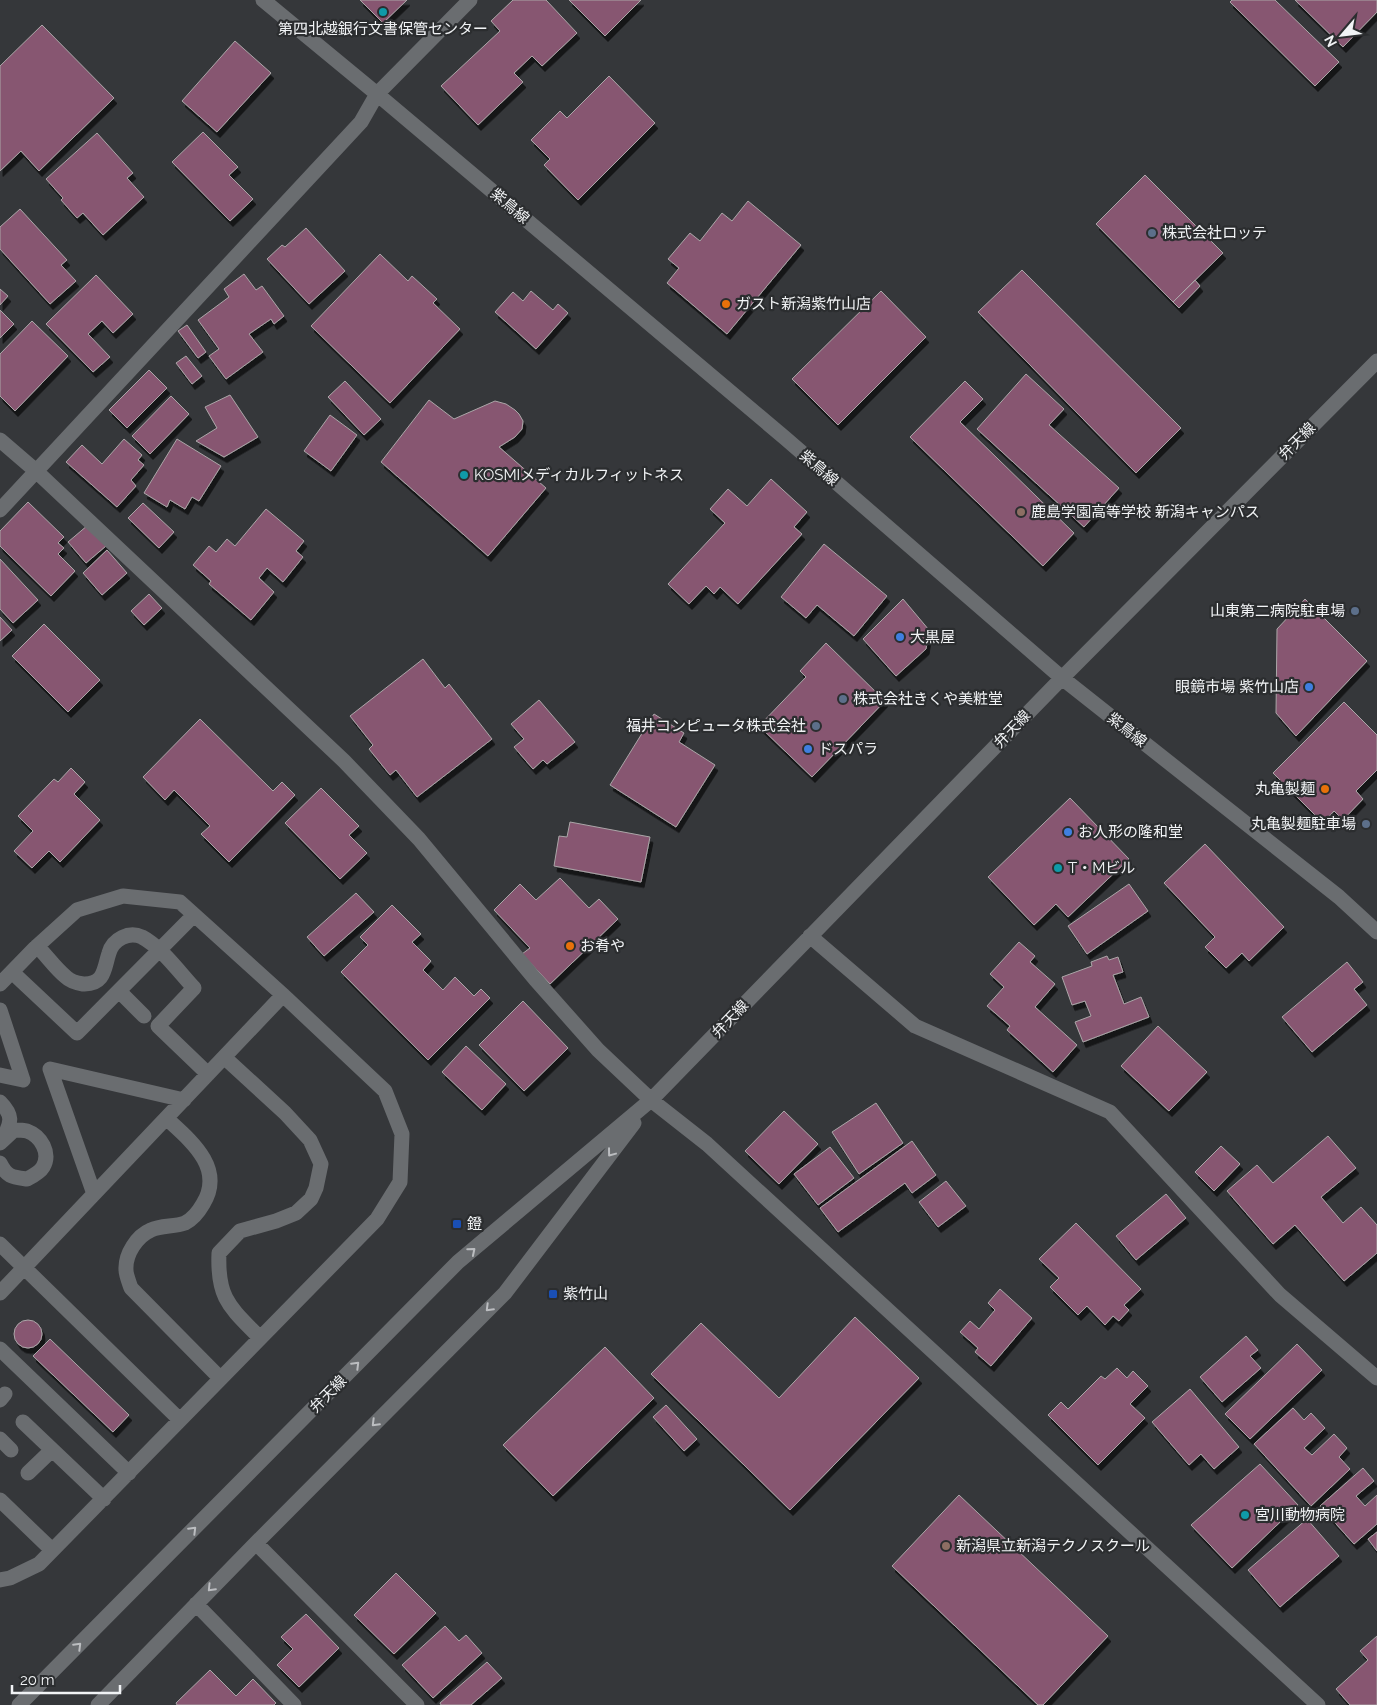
<svg xmlns="http://www.w3.org/2000/svg" width="1377" height="1705" viewBox="0 0 1377 1705" font-family="Raleway,'Noto Sans JP',sans-serif">
<style>
.building{fill:#875771;stroke:#aba6a8;filter:url(#shadow)}
.lines{fill:none;stroke-linecap:round;stroke-linejoin:round}
.minor{stroke:#6a6d70;stroke-width:15}
.oneway{stroke:#bbbdc0}
.culture-dot{fill:#0f9aa8;stroke:#2b2d2f;stroke-width:2}
.service-dot{fill:#5c6f8a;stroke:#2b2d2f;stroke-width:2}
.food-dot{fill:#e8710a;stroke:#2b2d2f;stroke-width:2}
.education-dot{fill:#8d6e63;stroke:#2b2d2f;stroke-width:2}
.shop-dot{fill:#3f7fe0;stroke:#2b2d2f;stroke-width:2}
.transit-dot{fill:#1a4fb4;stroke:#2b2d2f;stroke-width:2}
.labels{text-anchor:middle;stroke-width:4.5;stroke-linejoin:round;paint-order:stroke}
.poi-label{font-size:15px;fill:#f1f3f5;stroke:#2b2d2f;text-anchor:start}
.street-label{font-size:15px;fill:#f1f3f5;stroke:#2b2d2f}
</style>
<defs>
<filter id="shadow"><feDropShadow dx="3" dy="5.5" stdDeviation="0" flood-color="#0009"/></filter>
</defs>
<rect width="100%" height="100%" fill="#35373a"/>
<path class="building" d="M360,0H407L383,23Z
M513,0H546L577,33L542,66L532,56L514,73L523,82L478,125L441,86L500,31L491,21Z
M569,0H641L605,36Z
M1232,0H1275L1339,62L1315,86L1230,2Z
M1295,0H1377V12L1343,47Z
M42,25L114,98L39,171L21,151L0,171V66Z
M235,41L271,73L217,132L182,101Z
M609,76L655,123L578,200L544,165L550,159L531,140L560,111L567,118Z
M203,132L238,167L229,175L253,199L230,221L172,162Z
M97,133L133,173L127,178L144,197L103,235L83,213L77,218L61,200L63,198L46,179Z
M1145,175L1223,253L1173,302L1096,224Z
M748,201L801,245L727,334L667,283L679,268L668,259L690,233L700,241L722,213L732,221Z
M20,209L67,260L61,265L76,281L50,304L0,249V227Z
M306,228L345,271L309,304L267,259L282,245L285,247Z
M380,254L408,281L412,276L437,299L433,303L460,329L390,403L311,326Z
M1022,270L1181,428L1136,473L978,312Z
M244,274L256,290L262,286L284,316L274,324L271,319L249,334L263,352L226,379L209,356L219,349L198,320L229,297L224,289Z
M96,275L133,314L113,333L102,321L88,334L110,357L93,372L46,324Z
M1195,280L1200,286L1179,308L1173,302Z
M0,289L8,296L0,305Z
M531,291L553,310L558,304L568,313L536,349L495,312L513,292L523,301Z
M881,291L926,337L838,425L792,379Z
M0,310L14,324L0,338Z
M32,321L68,356L15,411L0,396V354Z
M187,325L206,352L198,358L178,331Z
M186,356L202,376L192,384L176,363Z
M149,370L167,388L127,428L109,410Z
M1026,374L1064,409L1049,425L1119,488L1084,527L977,429Z
M345,381L381,419L364,435L328,397Z
M965,381L983,399L960,422L1074,533L1043,566L910,437Z
M230,395L258,437L224,457L196,441L217,428L205,407Z
M171,396L189,414L150,454L132,436Z
M429,400L454,419L495,401L506,404L515,410L519,414L523,421L522,429L515,437L499,447L546,488L488,556L381,462Z
M330,415L357,435L331,471L304,451Z
M124,439L142,455L138,460L144,465L131,480L136,486L117,507L66,462L82,445L102,464Z
M177,439L221,466L199,501L192,497L185,509L170,500L167,507L144,493Z
M771,479L807,512L794,527L802,534L738,604L720,587L714,594L706,586L689,604L668,584L725,523L710,509L728,489L747,506Z
M28,502L64,537L58,543L64,548L58,554L75,571L51,596L0,546V531Z
M143,503L174,532L159,548L128,518Z
M266,509L304,541L296,551L303,557L283,582L267,568L259,578L274,592L251,620L209,584L211,581L193,565L209,546L216,552L227,539L235,546Z
M88,525L106,546L86,563L68,542Z
M824,544L887,596L854,636L817,605L806,618L781,597Z
M107,550L127,573L102,595L83,573Z
M0,559L38,600L13,623L0,609Z
M149,594L162,608L144,625L131,611Z
M903,599L929,630L926,649L896,676L863,639Z
M1305,599L1367,661L1296,736L1276,713L1277,629Z
M0,617L12,630L0,641Z
M44,624L100,680L68,712L12,656Z
M826,643L885,701L812,777L759,726L806,677L800,671Z
M423,659L445,688L449,684L492,739L417,797L396,770L390,775L369,749L373,745L350,716Z
M539,700L575,742L547,764L543,760L533,769L514,747L524,739L511,724Z
M1344,702L1377,735V770L1356,791L1363,799L1343,820L1334,811L1323,823L1273,773Z
M654,714L684,733L679,742L715,765L676,827L610,785Z
M200,719L273,791L282,782L295,795L229,862L201,834L210,826L174,790L165,800L143,777Z
M71,768L85,782L74,794L100,820L60,862L49,851L32,868L14,851L33,831L18,816L54,779L58,782Z
M321,788L359,826L349,835L367,853L340,879L285,823Z
M1070,798L1129,859L1068,917L1056,904L1034,925L988,877Z
M570,822L650,837L641,882L554,866L559,836L567,837Z
M1205,844L1284,927L1249,961L1242,953L1226,968L1205,947L1215,937L1164,883Z
M560,878L589,908L599,899L618,919L550,984L522,954L530,948L494,910L520,884L536,900Z
M1129,884L1148,911L1087,954L1068,926Z
M356,893L374,912L324,956L307,937Z
M392,905L421,934L412,942L431,961L423,970L443,990L455,977L474,996L481,989L490,998L428,1060L341,972L368,945L360,937Z
M1019,942L1035,956L1030,962L1055,984L1035,1007L1077,1045L1053,1072L1007,1030L1010,1026L987,1006L1004,987L990,974Z
M1107,956L1109,960L1118,957L1123,972L1113,975L1124,1004L1141,997L1149,1017L1083,1042L1075,1022L1091,1016L1085,1001L1072,1005L1062,977L1092,966L1091,962Z
M1347,962L1363,982L1354,989L1367,1005L1312,1052L1282,1017Z
M523,1001L568,1048L524,1091L479,1045Z
M1158,1026L1207,1072L1169,1111L1121,1066Z
M466,1046L506,1084L482,1110L442,1072Z
M876,1103L903,1143L859,1174L832,1132Z
M784,1111L818,1144L779,1184L745,1151Z
M1328,1136L1356,1168L1321,1197L1343,1223L1361,1207L1377,1225V1253L1344,1281L1295,1225L1273,1244L1227,1191L1257,1165L1273,1183Z
M912,1141L936,1175L912,1193L905,1183L838,1232L820,1208Z
M1221,1146L1240,1164L1214,1191L1195,1172Z
M830,1147L854,1178L818,1205L794,1174Z
M946,1181L966,1206L938,1227L919,1202Z
M1166,1194L1186,1218L1136,1260L1116,1236Z
M1076,1223L1141,1289L1124,1305L1129,1310L1119,1321L1113,1316L1105,1325L1087,1306L1078,1315L1050,1287L1059,1278L1039,1259Z
M1000,1289L1032,1318L991,1366L975,1352L978,1348L960,1332L970,1321L979,1329L995,1310L988,1303Z
M855,1317L919,1378L790,1510L651,1374L701,1323L779,1398Z
M14 1334a14 14 0 1 1 28 0a14 14 0 1 1-28 0Z
M1246,1336L1258,1350L1250,1356L1261,1368L1222,1402L1200,1377Z
M50,1339L129,1415L113,1432L33,1356Z
M1297,1344L1322,1370L1250,1439L1225,1414Z
M605,1347L654,1398L553,1496L503,1445Z
M1117,1368L1127,1378L1133,1371L1148,1386L1130,1404L1145,1418L1098,1465L1048,1415L1061,1402L1068,1409L1101,1376L1105,1379Z
M1190,1389L1239,1447L1214,1469L1201,1454L1189,1465L1152,1422Z
M666,1405L697,1439L684,1451L653,1417Z
M1293,1408L1304,1420L1311,1413L1325,1428L1304,1448L1312,1455L1334,1434L1347,1448L1339,1457L1350,1469L1311,1506L1254,1444Z
M1260,1464L1298,1505L1232,1568L1191,1525Z
M1363,1468L1374,1481L1356,1496L1365,1506L1377,1495V1524L1354,1544L1320,1506Z
M959,1495L1108,1636L1043,1705H1038L892,1566Z
M1307,1519L1339,1556L1280,1607L1248,1570Z
M1377,1532V1551L1368,1539Z
M396,1573L436,1613L394,1654L354,1615Z
M306,1614L339,1648L299,1687L277,1665L293,1649L281,1637Z
M445,1626L459,1641L466,1635L482,1653L433,1698L402,1665Z
M1377,1636V1705H1350L1336,1689L1368,1660L1360,1651Z
M487,1662L502,1678L471,1705H441L440,1703Z
M210,1670L236,1696L253,1679L276,1703L274,1705H177L176,1703Z"/>
<g class="lines">
<path class="minor" d="M263,0L377,94L785,438L1062,678L1339,897L1377,932
M0,440L36,471L344,761L419,839L535,979L598,1050L651,1100L707,1144L1318,1705
M0,510L361,122L377,94L470,0
M810,936L915,1026L1110,1112L1280,1295L1377,1378
M37,946C47,956 55,968 66,977C70,981 77,983 83,984C105,985 104,968 109,953C113,939 129,931 142,937C161,947 179,972 194,988L158,1026L208,1074
M12,972L77,1033L194,915
M0,984L35,948L77,910L123,896L180,902L283,995L385,1091L402,1134L400,1182L377,1219L39,1564L10,1578L0,1580
M119,991L144,1016
M0,1010L23,1080L0,1075
M224,1057L285,1113L310,1140L321,1164L316,1188L311,1199L296,1213L276,1221L240,1231L219,1253C217,1299 230,1307 260,1338
M0,1102C13,1115 12,1122 3,1138
M166,1118C191,1141 225,1168 203,1204C199,1211 193,1219 185,1223C174,1227 161,1225 151,1230C137,1236 125,1254 126,1270C126,1275 129,1282 131,1288L220,1378
M0,1143L14,1130C18,1130 23,1130 27,1131C41,1136 51,1153 43,1167C40,1172 33,1176 27,1179C12,1177 7,1177 0,1163
M94,1194L50,1069L184,1100
M0,1244L180,1420
M0,1293L283,995
M0,1349L129,1473
M0,1400L5,1394
M23,1422L104,1499
M0,1439L11,1450
M28,1473L52,1450
M0,1500L52,1550
M256,1543L417,1705
M196,1604L294,1705
M19,1705L458,1262L651,1100L1062,678L1377,361
M98,1705L256,1543L505,1293L634,1123"/>
</g>
<defs><path id="oneway-chevron" d="M-2-3.5L2.5 0L-2 3.5" fill="none" stroke-width="1.6" stroke-linecap="round" stroke-linejoin="round" transform="scale(1.25)"/></defs>
<g class="oneway">
<use href="#oneway-chevron" transform="translate(611 1153) rotate(127)"/>
<use href="#oneway-chevron" transform="translate(472 1251) rotate(-40)"/>
<use href="#oneway-chevron" transform="translate(489 1308) rotate(135)"/>
<use href="#oneway-chevron" transform="translate(356 1365) rotate(-45)"/>
<use href="#oneway-chevron" transform="translate(375 1423) rotate(135)"/>
<use href="#oneway-chevron" transform="translate(193 1530) rotate(-45)"/>
<use href="#oneway-chevron" transform="translate(211 1588) rotate(134)"/>
<use href="#oneway-chevron" transform="translate(78 1646) rotate(-45)"/>
</g>
<g class="culture-dot">
<circle cx="383" cy="12" r="5"/>
<circle cx="464" cy="475" r="5"/>
<circle cx="1058" cy="868" r="5"/>
<circle cx="1245" cy="1515" r="5"/>
</g>
<g class="service-dot">
<circle cx="1152" cy="233" r="5"/>
<circle cx="1355" cy="611" r="5"/>
<circle cx="843" cy="699" r="5"/>
<circle cx="816" cy="726" r="5"/>
<circle cx="1366" cy="824" r="5"/>
</g>
<g class="food-dot">
<circle cx="726" cy="304" r="5"/>
<circle cx="1325" cy="789" r="5"/>
<circle cx="570" cy="946" r="5"/>
</g>
<g class="education-dot">
<circle cx="1021" cy="512" r="5"/>
<circle cx="946" cy="1546" r="5"/>
</g>
<g class="shop-dot">
<circle cx="900" cy="637" r="5"/>
<circle cx="1309" cy="687" r="5"/>
<circle cx="808" cy="749" r="5"/>
<circle cx="1068" cy="832" r="5"/>
</g>
<g class="transit-dot">
<rect x="452" y="1219" width="10" height="10" rx="2.5"/>
<rect x="548" y="1289" width="10" height="10" rx="2.5"/>
</g>
<g class="labels">
<g class="poi-label">
<text x="383" y="34" text-anchor="middle">第四北越銀行文書保管センター</text>
<text x="1162" y="238">株式会社ロッテ</text>
<text x="736" y="309">ガスト新潟紫竹山店</text>
<text x="474" y="480">KOSMIメディカルフィットネス</text>
<text x="1031" y="517">鹿島学園高等学校 新潟キャンパス</text>
<text x="1345" y="616" text-anchor="end">山東第二病院駐車場</text>
<text x="910" y="642">大黒屋</text>
<text x="1299" y="692" text-anchor="end">眼鏡市場 紫竹山店</text>
<text x="853" y="704">株式会社きくや美粧堂</text>
<text x="806" y="731" text-anchor="end">福井コンピュータ株式会社</text>
<text x="818" y="754">ドスパラ</text>
<text x="1315" y="794" text-anchor="end">丸亀製麺</text>
<text x="1356" y="829" text-anchor="end">丸亀製麺駐車場</text>
<text x="1078" y="837">お人形の隆和堂</text>
<text x="1068" y="873">T・Mビル</text>
<text x="580" y="951">お肴や</text>
<text x="467" y="1229">鐙</text>
<text x="563" y="1299">紫竹山</text>
<text x="1255" y="1520">宮川動物病院</text>
<text x="956" y="1551">新潟県立新潟テクノスクール</text>
</g>
<g class="street-label">
<text transform="translate(510 206) rotate(40)" y="5">紫鳥線</text>
<text transform="translate(1297 441) rotate(-45)" y="5">弁天線</text>
<text transform="translate(819 468) rotate(41)" y="5">紫鳥線</text>
<text transform="translate(1012 729) rotate(-46)" y="5">弁天線</text>
<text transform="translate(1127 730) rotate(38)" y="5">紫鳥線</text>
<text transform="translate(730 1019) rotate(-46)" y="5">弁天線</text>
<text transform="translate(328 1394) rotate(-45)" y="5">弁天線</text>
</g>
</g>
<g transform="translate(1342 35) rotate(242)" stroke="#2b2d2f" stroke-width="4" paint-order="stroke">
<path d="M0-4L9 19L0 12L-9 19Z" fill="#f1f3f5"/>
<text y="-8" font-size="14" font-weight="bold" text-anchor="middle" fill="#f1f3f5">N</text>
</g>
<path d="M12 1685v8h108v-8" fill="none" stroke="#f1f3f5" stroke-width="2.5"/>
<text x="20" y="1685" font-size="15" fill="#f1f3f5" stroke="#2b2d2f" stroke-width="4" paint-order="stroke">20 m</text>
</svg>
